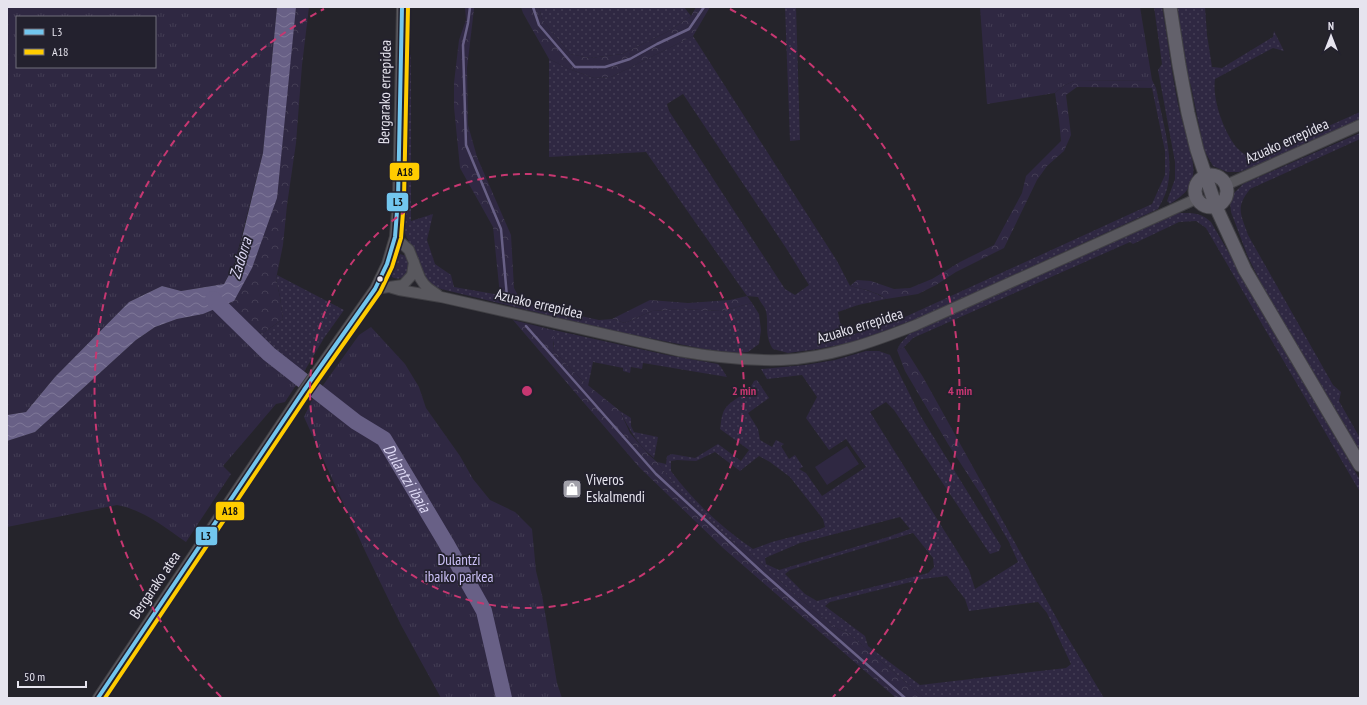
<svg xmlns="http://www.w3.org/2000/svg" width="1367" height="705" viewBox="0 0 1367 705" font-family="'PT Sans Narrow',sans-serif">
<style>
.grass{fill:url(#grass-dots);fill-rule:evenodd}
.forest{fill:url(#forest-crowns)}
.park{fill:url(#park-tufts);fill-rule:evenodd}
.pitch{fill:#2f2842}
.water{fill:url(#water-waves)}
.lines{fill:none;stroke-linecap:round;stroke-linejoin:round}
.stream{stroke:#686086;stroke-width:2.5}
.river{stroke:#686086;stroke-width:16}
.minor-casing{stroke:#414045;stroke-width:12}
.major-casing{stroke:#414045;stroke-width:15}
.minor{stroke:#59585e;stroke-width:10}
.major{stroke:#63616b;stroke-width:13}
.bus-1-casing{stroke:#23212e;stroke-width:7}
.bus-2-casing{stroke:#23212e;stroke-width:7}
.bus-1{stroke:#72c6ee;stroke-width:4}
.bus-2{stroke:#fc0;stroke-width:4}
.ring{fill:none;stroke:#c73771;stroke-width:2;stroke-dasharray:7 5}
.bus-dot{fill:#e6e4ee;stroke:#23212e;stroke-width:1.5}
.labels{text-anchor:middle;stroke-width:3.5;stroke-linejoin:round;paint-order:stroke}
.street-label{font-size:15px;fill:#e6e4ee;stroke:#23212e}
.poi-label{font-size:15px;fill:#e6e4ee;stroke:#23212e;text-anchor:start}
.park-label{font-size:15px;fill:#cdc2f8;stroke:#23212e}
.water-label{font-size:16px;font-style:italic;fill:#ded9f5;stroke:#23212e}
.centre{fill:#c73771;stroke:#23212e;stroke-width:2}
.ring-label{font-size:12px;text-anchor:middle;font-weight:bold;fill:#c73771;stroke:#23212e;stroke-width:3.5;stroke-linejoin:round;paint-order:stroke}
.line-badge{stroke:#23212e;stroke-width:1.5}
.pale-badge-label{font-size:11px;text-anchor:middle;font-weight:bold;fill:#111}
</style>
<defs>
<pattern id="grass-dots" width="8" height="8" patternUnits="userSpaceOnUse"><rect width="8" height="8" fill="#2f2842"/><path d="M2 2h.1M6 6h.1" fill="none" stroke="#433d54" stroke-width="1.8" stroke-linecap="round"/></pattern>
<pattern id="forest-crowns" width="20" height="18" patternUnits="userSpaceOnUse"><rect width="20" height="18" fill="#2f2842"/><path d="M2 6a3 3 0 1 1 6 0M12 15a3 3 0 1 1 6 0" fill="none" stroke="#433d54"/></pattern>
<pattern id="park-tufts" width="24" height="20" patternUnits="userSpaceOnUse"><rect width="24" height="20" fill="#2f2842"/><path d="M3 7l-1-3M5 7V3M7 7l1-3M15 17l-1-3M17 17v-4M19 17l1-3" fill="none" stroke="#433d54"/></pattern>
<pattern id="water-waves" width="16" height="10" patternUnits="userSpaceOnUse"><rect width="16" height="10" fill="#686086"/><path d="M0 5q4-4 8 0t8 0" fill="none" stroke="#7e7797"/></pattern>
</defs>
<rect width="100%" height="100%" fill="#25242b"/>
<path class="grass" d="M539,7H684L691,16L667,32L622,54L590,58L570,54L542,19Z
M785,7H796L800,140L790,141Z
M1154,7H1162C1168,41 1172,76 1179,109C1183,126 1196,160 1193,175C1191,190 1182,196 1170,204L1167,201L1175,179V162L1158,70L1162,64Z
M1177,7H1205L1207,35L1212,67L1222,68L1273,37L1274,31L1284,51L1273,48L1215,79C1212,100 1224,132 1237,148C1241,152 1247,156 1252,160L1360,112V119L1260,164L1239,172H1227L1213,166L1204,150L1191,86L1188,77Z
M693,36L837,261L850,286C863,289 875,292 886,299L858,305L838,312L840,323L854,334L905,317L1152,204L1165,175V151L1152,88H1156C1162,120 1175,157 1167,189C1165,196 1161,203 1158,209L921,317L884,331L854,342L818,349L788,353L773,349C764,335 769,325 766,311C765,307 760,302 758,297L747,296L646,152L549,157V59L569,69L594,78L611,77ZM683,94L786,248L809,285L795,295L785,289L669,111L667,104Z
M411,54V221L433,214L427,240L435,264L451,275L454,287L500,295L522,303L599,320L612,319L625,323L652,311L682,309L722,311L752,303L759,314L761,330L759,344L748,352L736,353L704,349L613,331L433,287L422,275L415,252L407,238L403,228L407,60Z
M1360,133V139L1250,189C1235,208 1241,214 1248,235L1333,385L1341,392L1339,401L1360,438V452L1263,287L1248,257L1231,212L1230,202L1234,193L1243,184Z
M1178,213C1193,213 1200,212 1211,222L1360,480V492L1206,228L1196,221L1179,222L1133,244L1130,242L913,338L904,347L897,350L900,344L909,334Z
M400,254L406,256C412,267 406,284 392,277V274Z
M277,275L344,310L324,338L295,387L242,331L263,333L283,319L280,297L276,279Z
M549,329L667,355L718,364L721,367L727,377L643,363L642,369L631,367L630,373L623,371V368L593,362L588,386L553,350L554,343Z
M866,351H879L890,355L920,415L1001,546L999,551L990,554L894,410L886,402L870,412L969,570L975,589L1018,562L1009,542L983,498L988,494L1062,628L1104,698H924L848,633L834,627L795,595L750,553L727,538L678,490L657,462L666,464L667,456L672,454L695,458L718,444L741,461L749,450L720,429C721,424 721,418 723,413C728,399 747,397 754,381L757,380L769,398L748,413L758,429L760,440L772,447L776,440L784,444L781,446L789,459L795,455L803,467L799,469L806,473L822,496L866,467L846,439L829,450L806,418L817,397L802,375L767,379L761,369L805,365L835,360ZM715,452L740,471L759,456L770,462L790,477L823,519L825,527L818,530L772,542L753,549C721,527 694,502 671,471V461L677,460L696,461ZM900,517L910,529L888,537L779,570L766,564L765,558L800,543ZM913,533L933,558L934,567L928,573L817,601L805,594L785,574L790,570ZM947,576L965,599L969,611L1038,602L1047,613L1071,664L1066,668L920,685L868,646L865,636L825,606L830,602L923,579Z
M620,411L631,418V426L634,432L658,437L654,458C638,446 629,429 620,411Z"/>
<path class="forest" d="M296,7H309L302,65L296,143L287,205L283,245L276,279L280,297L283,319L263,333L242,331L7,441L203,314L234,301L293,28Z
M465,7H474V9L467,68L468,125L477,157L511,235L514,288L522,303L500,295L493,227L460,168L454,107V83L459,40L466,20Z
M521,7H539L542,19L570,54L590,58L622,54L667,32L691,16L696,7H710L693,36L611,77L594,78L569,69L549,59L523,13Z
M1152,80L1156,88L1077,87L1066,95L1071,135L1064,151L1047,166L1037,180L1004,248L956,272L936,285L918,294L886,299L880,295L867,290L850,286L857,280L871,281L894,289L910,288L932,279L960,262L994,245L1022,193L1026,176L1061,141L1059,120L1055,93L1063,86L1074,81Z
M747,296L752,303L722,311L682,309L652,311L625,323L612,319L650,300L688,303L730,300Z
M513,320L549,329L554,335L553,350L584,382L620,411L630,433L648,454L657,462L678,490L727,538L750,553L795,595L834,627L848,633L924,698H896L723,548L639,467Z
M904,347L923,377L988,494L983,498L948,444L905,371L897,350Z"/>
<path class="park" d="M7,7H277L263,153L235,262L224,284L181,291L162,286L129,302L55,377L26,412L7,415ZM17,17H155V67H17Z
M980,7H1140L1152,80L1074,81L1063,86L1055,93L987,104Z
M215,309L300,379L285,402L276,404L223,466L231,474L186,542C164,527 144,510 117,505L7,527V441L35,432L136,340L155,327L177,319L203,314Z
M371,327L405,364L419,387L426,408L460,456L473,479L490,500L515,512L532,529L536,571L542,595L557,683L562,698H441L401,625L366,553L304,417L311,402L359,335Z"/>
<path class="pitch" d="M847,446L859,464L827,485L815,467Z"/>
<path class="water" d="M277,7H296L277,198L252,268L234,301L203,314L177,319L155,327L136,340L35,432L7,441V415L26,412L55,377L129,302L162,286L181,291L224,284L236,262L263,153Z"/>
<g class="lines">
<path class="stream" d="M470,7L468,23L463,45L466,145L501,229L507,297
M533,7L539,25L575,67H605L630,59L657,44L689,29L704,7
M526,326L656,474L764,574L905,698"/>
<path class="river" id="s1" d="M213,299L269,354L356,422L384,439L446,543L484,611L504,698"/>
<defs>
<path id="minor" d="M1226,185L1360,125
M395,237L409,250L420,278L424,284L428,288L438,295
M392,288L399,290L441,297L679,351C713,357 747,361 782,360C828,358 873,342 916,325L1196,199
M375,289L403,285L412,275L414,262
M98,698L304,390L375,289L387,264L395,237L398,199L402,7"/>
<path id="major" d="M1170,7L1179,65L1188,113L1197,150L1216,207L1245,270L1360,465
M1195 191a16 16 0 1 1 32 0a16 16 0 1 1-32 0Z"/>
</defs>
<use href="#minor" class="minor-casing"/>
<use href="#major" class="major-casing"/>
<use href="#minor" class="minor"/>
<use href="#major" class="major"/>
<defs>
<path id="bus-1" d="M98,698L304,390L375,289L387,264L395,237L398,199L402,7"/>
<path id="bus-2" d="M105,698L309,393L380,292L392,267L401,238L404,199L408,7"/>
</defs>
<use href="#bus-1" class="bus-1-casing"/>
<use href="#bus-2" class="bus-2-casing"/>
<use href="#bus-1" class="bus-1"/>
<use href="#bus-2" class="bus-2"/>
</g>
<g class="ring">
<circle cx="527" cy="391" r="217"/>
<path d="M221 697A433 433 0 0 1 324 9M730 9A433 433 0 0 1 833 697"/>
</g>
<defs>
<symbol id="shop-square" viewBox="-11 -11 22 22"><rect x="-9" y="-9" width="18" height="18" rx="4" fill="#a2a1aa" stroke="#23212e"/><path d="M-5-2.5h2.3a2.7 3.5 0 0 1 5.4 0H5L5.5 6h-11ZM-1.5-2.5h3a1.5 2.3 0 0 0-3 0Z" fill="#fff"/></symbol>
</defs>
<g fill-rule="evenodd">
<use href="#shop-square" x="561" y="478" width="22" height="22"/>
</g>
<circle class="bus-dot" cx="380" cy="279" r="3.5"/>
<g class="labels">
<g class="street-label">
<text transform="translate(385 92) rotate(-89)" y="5">Bergarako errepidea</text>
<text transform="translate(1287 141) rotate(-24)" y="5">Azuako errepidea</text>
<text transform="translate(539 304) rotate(13)" y="5">Azuako errepidea</text>
<text transform="translate(860 326) rotate(-17)" y="5">Azuako errepidea</text>
<text transform="translate(155 585) rotate(-56)" y="5">Bergarako atea</text>
</g>
<g class="poi-label">
<text x="586" y="485">Viveros<tspan x="586" dy="17">Eskalmendi</tspan></text>
</g>
<g class="park-label">
<text x="459" y="565">Dulantzi<tspan x="459" dy="17">ibaiko parkea</tspan></text>
</g>
<g class="water-label">
<text transform="translate(240 258) rotate(-73)" y="6">Zadorra</text>
<text dy="6" stroke="none"><textPath href="#s1" startOffset="267">Dulantzi ibaia</textPath></text>
</g>
</g>
<circle cx="527" cy="391" r="6" class="centre"/>
<g class="ring-label">
<text x="744" y="395">2 min</text>
<text x="960" y="395">4 min</text>
</g>
<g class="line-badge">
<rect x="389" y="162" width="31" height="19" rx="4" fill="#fc0"/>
<rect x="386" y="192" width="23" height="20" rx="4" fill="#72c6ee"/>
<rect x="215" y="501" width="30" height="20" rx="4" fill="#fc0"/>
<rect x="195" y="526" width="23" height="20" rx="4" fill="#72c6ee"/>
</g>
<g class="pale-badge-label">
<text x="405" y="176">A18</text>
<text x="398" y="206">L3</text>
<text x="230" y="515">A18</text>
<text x="206" y="540">L3</text>
</g>
<rect width="1367" height="705" fill="none" stroke="#e6e4ee" stroke-width="16"/>
<rect x="16" y="16" width="140" height="52" fill="#23212e" stroke="#716f7b"/>
<rect x="24" y="29" width="20" height="6" fill="#72c6ee" stroke="#716f7b"/>
<text x="52" y="36" font-size="12" fill="#e6e4ee">L3</text>
<rect x="24" y="49" width="20" height="6" fill="#ffcc00" stroke="#716f7b"/>
<text x="52" y="56" font-size="12" fill="#e6e4ee">A18</text>
<g transform="translate(1331 36)" stroke="#23212e" stroke-width="3" paint-order="stroke">
<path d="M0-3L7 15L0 10L-7 15Z" fill="#e6e4ee"/>
<text y="-6" font-size="11" font-weight="bold" text-anchor="middle" fill="#e6e4ee">N</text>
</g>
<path d="M18 681v6h68v-6" fill="none" stroke="#e6e4ee" stroke-width="2"/>
<text x="24" y="681" font-size="12" fill="#e6e4ee" stroke="#23212e" stroke-width="3" paint-order="stroke">50 m</text>
</svg>
